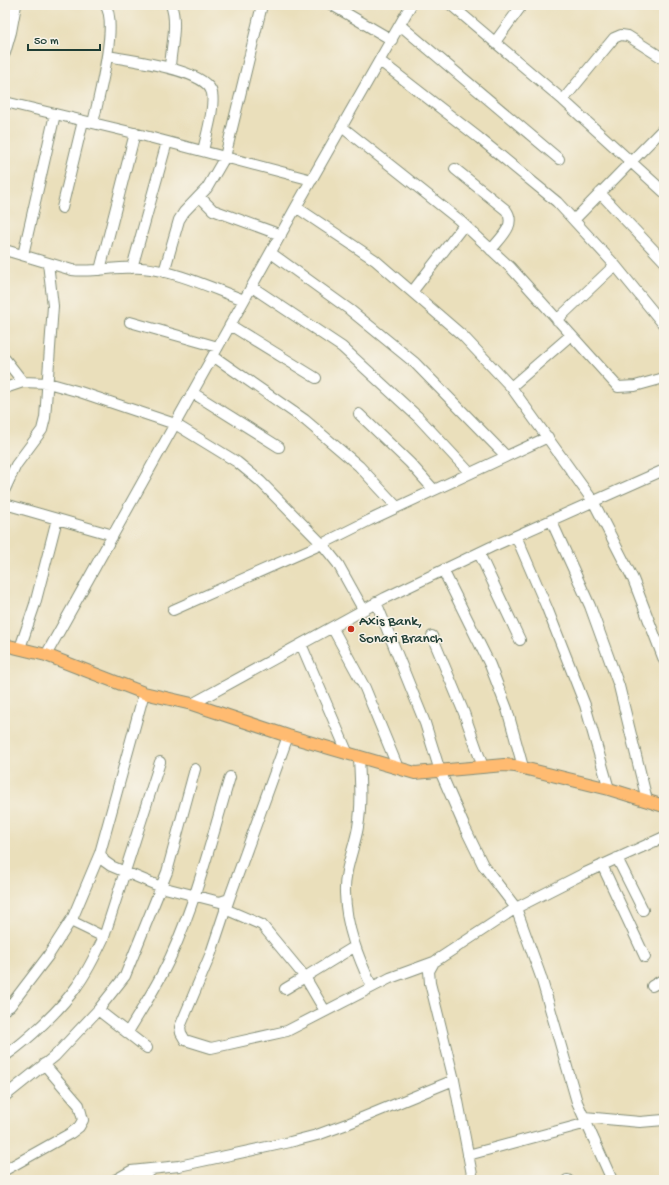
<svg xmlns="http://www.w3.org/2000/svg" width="669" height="1185" viewBox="0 0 669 1185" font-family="'Gochi Hand',sans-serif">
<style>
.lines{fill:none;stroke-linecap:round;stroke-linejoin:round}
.minor-casing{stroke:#848e78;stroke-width:12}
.major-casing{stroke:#848e78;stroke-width:14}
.minor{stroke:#fff;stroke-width:10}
.major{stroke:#ffbb71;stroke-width:12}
.poi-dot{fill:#c8321e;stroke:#f7f3e8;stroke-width:1.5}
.labels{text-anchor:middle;stroke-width:3;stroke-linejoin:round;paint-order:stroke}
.poi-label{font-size:15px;fill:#1f3d34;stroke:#f7f3e8;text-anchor:start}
</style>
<rect width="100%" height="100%" fill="#f7f3e8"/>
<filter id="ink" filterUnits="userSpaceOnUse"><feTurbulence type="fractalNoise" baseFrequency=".025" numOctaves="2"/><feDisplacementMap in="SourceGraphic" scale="8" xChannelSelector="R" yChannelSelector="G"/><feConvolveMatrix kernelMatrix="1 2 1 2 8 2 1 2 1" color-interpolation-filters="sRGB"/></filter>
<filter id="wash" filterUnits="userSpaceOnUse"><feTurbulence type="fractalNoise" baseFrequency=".012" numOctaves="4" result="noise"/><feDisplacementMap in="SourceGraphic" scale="16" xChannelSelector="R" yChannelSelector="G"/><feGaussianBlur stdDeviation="0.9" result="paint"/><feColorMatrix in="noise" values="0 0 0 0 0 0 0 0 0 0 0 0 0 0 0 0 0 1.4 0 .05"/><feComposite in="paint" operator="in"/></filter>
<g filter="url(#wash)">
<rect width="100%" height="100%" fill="#eadfbb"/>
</g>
<g filter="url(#ink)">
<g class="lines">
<defs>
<path id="minor" d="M332,5L392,40
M451,5L563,100L664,192
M400,25L559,159
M495,42L522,5
M5,53L11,32L16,5
M107,56C128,60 207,69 212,93C215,108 206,136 203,151
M380,61L479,138L557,202L615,265L664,325
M170,67C171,48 178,23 171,5
M563,100L614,38L621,35L628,36L664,59
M5,102L126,131L312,180
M93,123C98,100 119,22 105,5
M342,127L458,219L511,268L618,387L635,386L664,378
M455,169L506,210C517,225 501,237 491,250
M600,193L664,261
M200,197L213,210L281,235
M296,207L375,260L463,336L511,387L593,501L633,579L664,660
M62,208L83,121
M574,220L664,128
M5,250L72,270C95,273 119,265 142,268C177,271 211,288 244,300
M271,253L350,310L415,363L506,456
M23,255L55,114
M132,268L167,142
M100,270L135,133
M164,272L179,220L184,212L207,188L225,157L262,5
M252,287L342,347L418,417L470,473
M412,292L464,225
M557,320L615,265
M130,322L218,347
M230,325L316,378
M213,356L305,420L359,466L397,507
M5,359L23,382
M511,387L571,335
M5,388L23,382L48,383L80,392L175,424L237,462L260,481L322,544L338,564L363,609
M193,393L279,447
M359,414L410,463L434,490
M5,489L16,465L42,430L45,418L53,306L48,263
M5,504L113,535
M551,520L590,606L619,686L647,800
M516,536L547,608L585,705L609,789
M479,553L520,640
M443,570L490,665L507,709L523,767
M376,602L425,723L440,771L465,828L483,865L516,908L541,977L577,1102L612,1180
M173,610L322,544L370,520L548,437
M332,627L365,688L398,768
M432,636L464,713L483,767
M301,644L348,754
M20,648L35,604L57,519
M46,655L296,207L411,5
M144,693L100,853L104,861L111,866L161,887L220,902L229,899L288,736
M192,704L385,598L491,547L664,470
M359,757C360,780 362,804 358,827C354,850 344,870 345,893C346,927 358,957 372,987
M100,853L73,917V922L104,937
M617,858L643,910
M602,865L645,957
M229,899L211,953L180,1027L181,1033L185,1040L211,1048L287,1031L390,978L434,962
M225,909L262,925L305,977L354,947
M652,986L664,979
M285,989L305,977L325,1011
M5,1009L10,1006L48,956L73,917
M98,1010L147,1048
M128,1032C143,1007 159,983 171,956C197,899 212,837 230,777
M5,1056C28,1040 61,1009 77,986C88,971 96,954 104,937L160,762
M5,1096L55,1056L98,1010L125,976L167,872L195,769
M584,1117L640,1122L664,1120
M468,1155L587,1123
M5,1170L71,1133L79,1127L83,1120L79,1105L44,1064
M115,1180L131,1171L179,1166L290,1142L317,1135L347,1124L454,1080
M137,1180L152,1170
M473,1180L454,1080L430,983L429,971L434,962L516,908L583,874L664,837
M567,1180H568"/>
<path id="major" d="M5,645L46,655L144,693L192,704L288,736L415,773L504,765L515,766L609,789L664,806"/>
</defs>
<use href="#minor" class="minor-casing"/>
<use href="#major" class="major-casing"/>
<use href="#minor" class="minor"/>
<use href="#major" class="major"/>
</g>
</g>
<circle class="poi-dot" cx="351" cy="629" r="4"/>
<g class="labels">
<g class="poi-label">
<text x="359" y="625">Axis Bank,<tspan x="359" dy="17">Sonari Branch</tspan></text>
</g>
</g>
<rect width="669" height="1185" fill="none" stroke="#f7f3e8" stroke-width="20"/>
<path d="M28 44v6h72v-6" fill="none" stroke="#1f3d34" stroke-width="2"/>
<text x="34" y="44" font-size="12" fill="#1f3d34" stroke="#f7f3e8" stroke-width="3" paint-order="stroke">50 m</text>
</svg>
